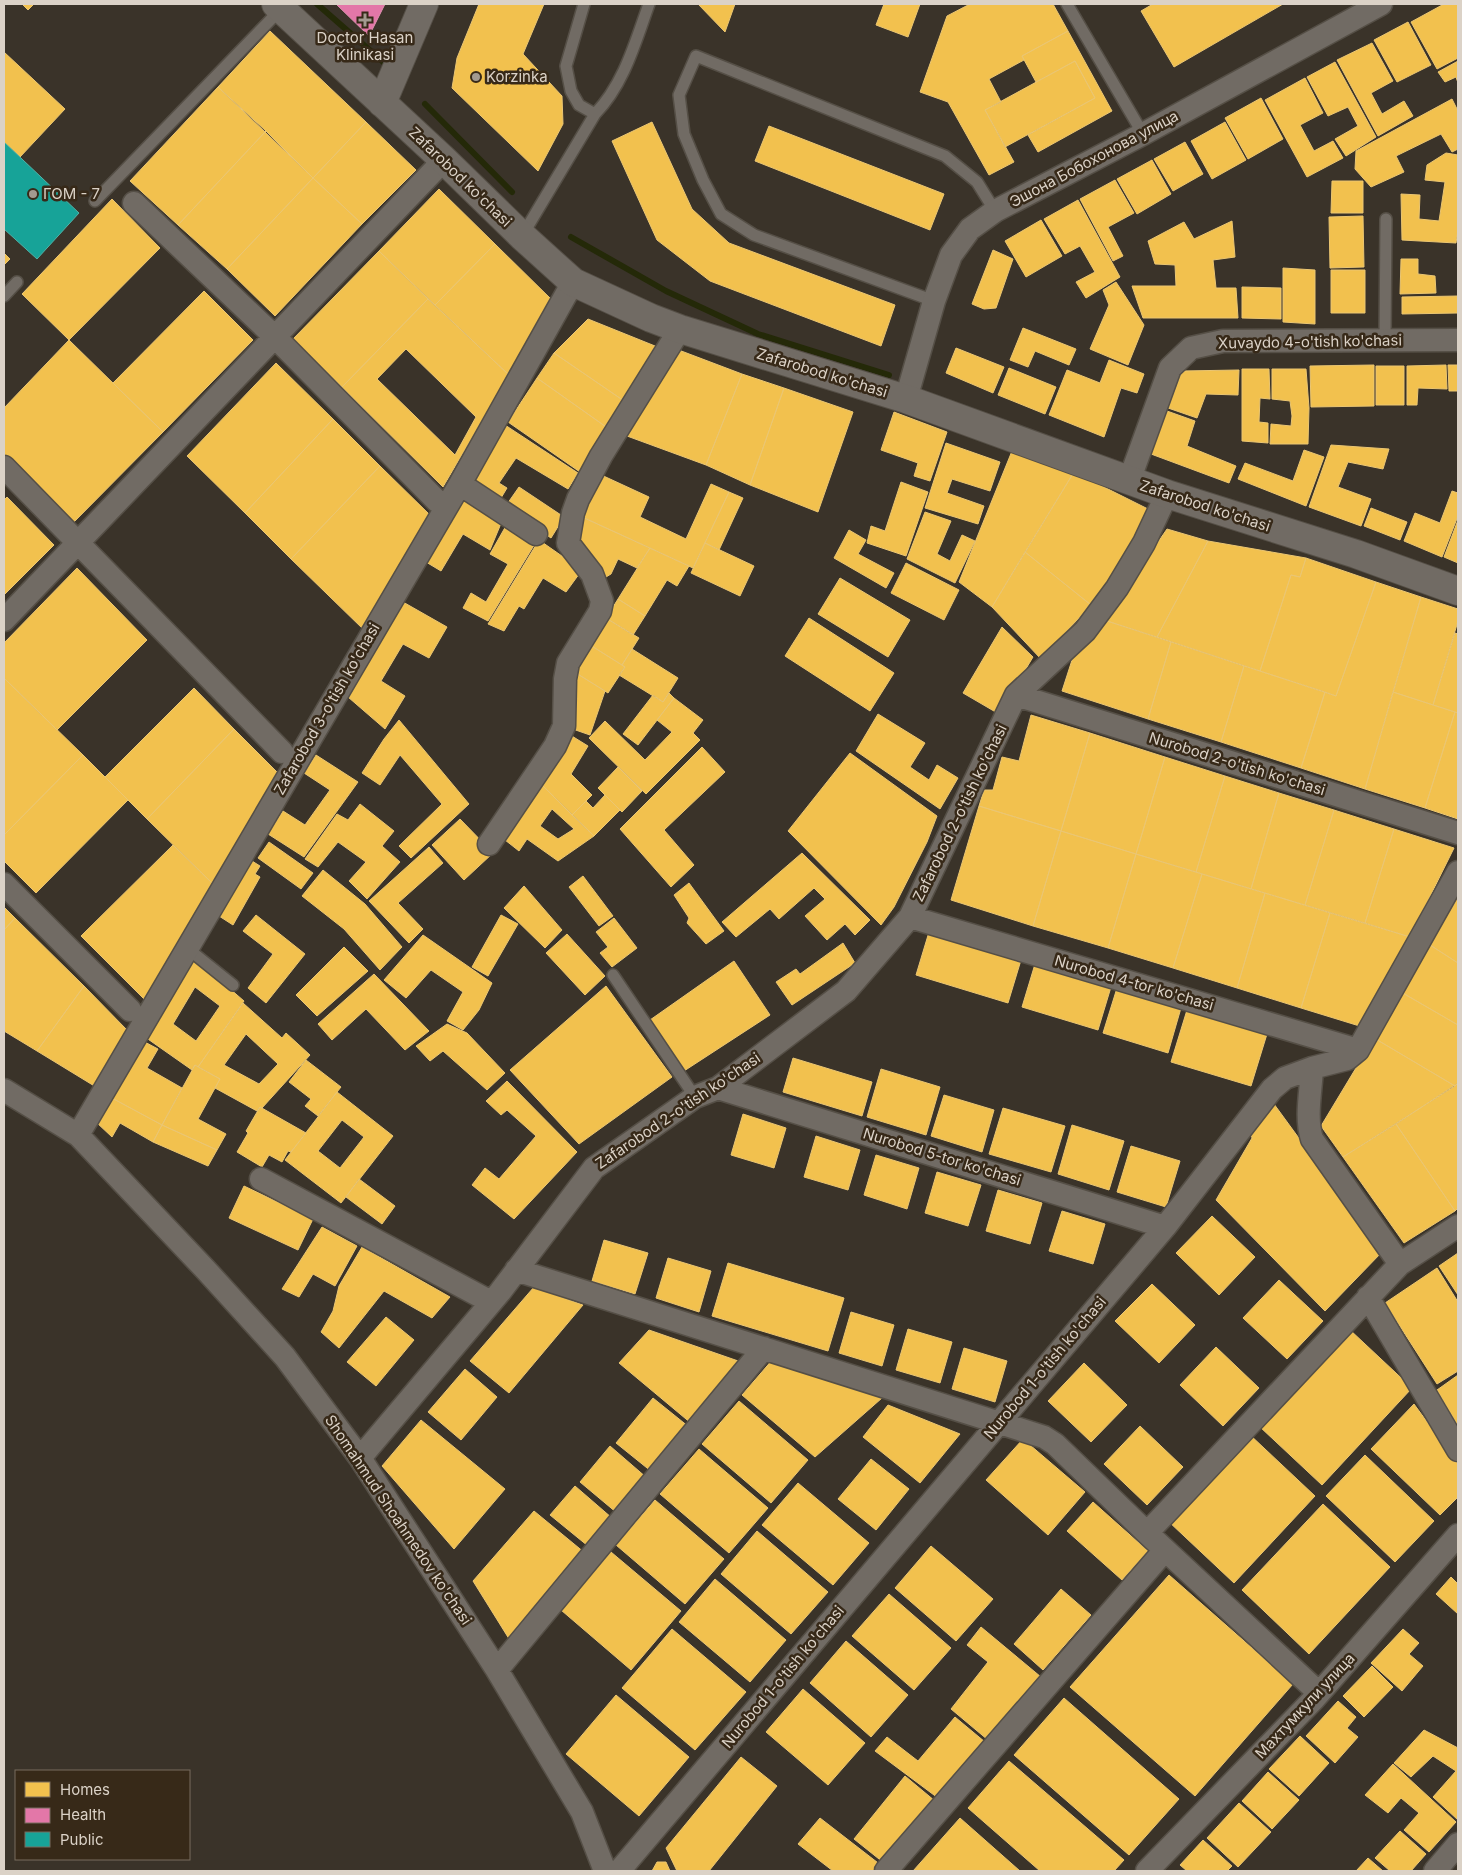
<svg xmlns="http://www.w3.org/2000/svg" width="1462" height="1875" viewBox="0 0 1462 1875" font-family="Inter,sans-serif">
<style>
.homes{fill:#f2c14e;stroke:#ebc672;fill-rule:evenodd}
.health{fill:#e377a8;stroke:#e192b1}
.public{fill:#17a398;stroke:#52b1a6}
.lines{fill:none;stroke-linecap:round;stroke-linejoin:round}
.stream{stroke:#242908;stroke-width:6}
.service-casing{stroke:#554f46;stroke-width:14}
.minor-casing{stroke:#554f46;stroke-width:25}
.tertiary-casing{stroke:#554f46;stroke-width:30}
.service{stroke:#716b64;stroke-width:11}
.minor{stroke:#716b64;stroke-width:22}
.tertiary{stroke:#716b64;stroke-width:28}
.poi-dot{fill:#a39a90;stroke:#372918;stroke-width:2}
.labels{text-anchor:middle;stroke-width:5;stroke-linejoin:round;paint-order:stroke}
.poi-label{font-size:15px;fill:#dbd2c7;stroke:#372918;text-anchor:start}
.street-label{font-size:15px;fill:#dbd2c7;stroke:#372918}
</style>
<rect width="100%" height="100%" fill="#3a3329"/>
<path class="homes" d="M22,4H34L28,10Z
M479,4H544L523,54L562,96L563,124L538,171L452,88L457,58Z
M698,4H735L725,32Z
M884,4H920L908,37L876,25Z
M970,4H1053L1068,31L1022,56L1024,60L989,79L1001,102L985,110L1014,162L989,175L948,102L920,92L947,16Z
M1153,4H1283L1174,67L1141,11Z
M1444,4H1458V58L1437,69L1411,22Z
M1408,22L1431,65L1397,82L1374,40Z
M270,31L366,122L313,178L218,87Z
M1068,31L1112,111L1038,152L1028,135L1095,98L1075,61L1036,82L1022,56Z
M1372,43L1393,81L1371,93L1382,114L1404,101L1413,116L1378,136L1337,60Z
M4,52L65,109L20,157L4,142Z
M1075,61L1095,98L1005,147L985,110Z
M1458,61V83L1456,77L1445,82L1438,72Z
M1335,62L1376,137L1346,156L1335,139L1358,126L1348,107L1328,116L1307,77Z
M1305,78L1323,113L1300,125L1314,151L1333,141L1343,158L1307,177L1265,100Z
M218,87L266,131L178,225L130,181Z
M1261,98L1283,139L1248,159L1225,118Z
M1452,99L1458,111V149L1452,152L1441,134L1396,156L1404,172L1371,187L1355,169L1356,151Z
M366,122L416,170L362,224L313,178Z
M652,122L692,209L729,243L895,305L881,346L710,281L657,240L612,141Z
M1225,122L1246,160L1212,179L1191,141Z
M769,126L944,194L930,230L755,161Z
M266,131L313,178L227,269L178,225Z
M1185,142L1203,174L1173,191L1154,159Z
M1446,153L1458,155V230L1456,243L1402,240L1401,194L1420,195L1419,219L1439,221L1445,182L1425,180L1427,165Z
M1152,160L1171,194L1137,214L1117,179Z
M313,178L362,224L275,316L227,269Z
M1115,180L1134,213L1108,227L1123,256L1113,261L1080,199Z
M1332,181H1363V213H1331Z
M439,189L495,244L435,305L379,251Z
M112,199L160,248L69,340L22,294Z
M1078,200L1120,277L1086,298L1076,282L1095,272L1080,246L1065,254L1044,219Z
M1363,216L1364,267L1330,268L1329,217Z
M1041,220L1062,256L1026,277L1005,241Z
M1232,221L1235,257L1213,260L1216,288H1236L1238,318H1143L1132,286H1176L1175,265L1155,264L1148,241L1184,222L1194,239Z
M495,244L552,300L509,375L435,305Z
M993,250L1013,259L996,308L984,309L972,304Z
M379,251L428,299L342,387L293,339Z
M4,253L10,259L4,265Z
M1401,259H1418V274L1435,276L1436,293L1400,294Z
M1283,268L1315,270V324L1283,322Z
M1331,270H1365V313H1331Z
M1116,282L1144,325L1128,365L1090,349L1109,305L1103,290Z
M1242,287L1281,288V319L1242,318Z
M204,291L253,340L163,432L113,383Z
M1458,296V313L1402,314V297Z
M428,299L509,375L443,487L342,387ZM406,349L476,417L455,455L377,379Z
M588,319L660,348L627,403L554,353Z
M1023,328L1076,349L1069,365L1035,351L1028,367L1010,360Z
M69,340L163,432L73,523L4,456V408Z
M956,348L1004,367L993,393L946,373Z
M676,349L742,374L706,465L627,436Z
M554,353L627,403L609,429L537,378Z
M1109,360L1144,374L1137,393L1121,388L1104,437L1049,415L1067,370L1100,383Z
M276,363L333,419L245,513L187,456Z
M1374,365V406L1311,407L1310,366Z
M1446,365L1447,389L1418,388L1417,405H1407V366Z
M1448,365H1458V391H1449Z
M1376,366H1404V405H1376Z
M1009,368L1056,387L1045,414L998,395Z
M1242,369H1269L1270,399L1260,398L1259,422L1268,423V443L1242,441Z
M1272,369H1306L1309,408L1308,444H1270L1271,424L1291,426L1292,416L1290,401L1272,399Z
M1239,370L1238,395L1206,394L1197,418L1168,408L1182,371Z
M742,374L784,388L750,485L706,465Z
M537,378L609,429L580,472L508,422Z
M784,388L853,412L818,512L750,485Z
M1167,411L1195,421L1187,446L1236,466L1229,483L1151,454Z
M894,412L947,432L930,481L914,476L918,463L881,450Z
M333,419L380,466L291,559L245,513Z
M505,425L578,473L568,489L516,458L499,483L507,488L498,503L472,482Z
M946,443L1000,462L990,491L952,479L947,493L984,506L978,524L925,508Z
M1331,445L1389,449L1383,469L1348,462L1338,487L1371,499L1361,526L1309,507Z
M1304,450L1324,457L1306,506L1238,479L1245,463L1293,481Z
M1012,451L1074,472L992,607L959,582Z
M380,466L430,515L364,630L291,559Z
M1074,472L1152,511L1110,581L1091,605L1025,552Z
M597,473L649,497L640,517L686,539L711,484L729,492L693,568L578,515Z
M901,482L928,492L906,556L867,543L871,526L885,531Z
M519,487L564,517L551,538L505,507Z
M1452,491L1458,493V516L1442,557L1404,541L1415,513L1440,523Z
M729,492L743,498L719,550L705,543Z
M7,497L54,545L4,595V500Z
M463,498L502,521L490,550L463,534L441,571L426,562Z
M1371,508L1407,522L1400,540L1364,526Z
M925,512L951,521L937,554L950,561L962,535L975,541L955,583L907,559Z
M582,517L650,548L637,568L618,559L611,574L601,580L580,548L577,529Z
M1458,520V563L1444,557Z
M507,524L536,542L488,621L463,608L471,593L486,602L508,564L490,554Z
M1167,529L1208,541L1157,637L1104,620Z
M849,530L866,540L858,554L894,573L886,588L834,558Z
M539,540L582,570L566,592L543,578L524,609L519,606L504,631L488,624Z
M1208,541L1306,558L1300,577L1291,575L1260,671L1157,637Z
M705,543L754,566L740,596L691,573Z
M650,548L689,566L677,586L667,580L645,616L618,599Z
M1025,552L1091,605L1041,659L992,607Z
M1306,558L1376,582L1336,696L1260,671L1291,575L1300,577Z
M906,563L959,590L944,620L891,593Z
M77,568L147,640L57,730L4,678V643Z
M840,578L910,620L888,657L818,614Z
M1376,582L1421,597L1365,789L1301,768L1325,692L1336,696Z
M1421,597L1458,609V621L1433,705L1393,692Z
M618,599L645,616L633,635L606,618Z
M403,602L447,627L429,658L403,644L381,681L405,696L385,729L348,697Z
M606,618L639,638L622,665L590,645Z
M809,618L894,673L870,711L785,656Z
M1104,620L1171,642L1148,719L1062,691L1073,657Z
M1002,627L1033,657L999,714L963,693Z
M1455,633L1458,634V713L1433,705Z
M1171,642L1244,666L1221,742L1148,719Z
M587,643L625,667L608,693L576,673Z
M632,649L678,678L663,702L619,675L625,667L622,665Z
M1244,666L1325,692L1301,768L1221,742Z
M576,673L605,691L590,735L567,727L577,698L572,695Z
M4,678L83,755L4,835Z
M194,688L234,729L147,819L105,777Z
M1393,692L1455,712L1425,808L1365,789Z
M669,693L674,698L638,745L623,734L653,695L663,702Z
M674,698L703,720L693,733L700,740L646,794L589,738L605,721L645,760L672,732L657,720Z
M1455,712L1458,713V819L1425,808Z
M878,714L925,743L910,767L929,780L937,765L958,778L940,809L856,751Z
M1031,715L1090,733L1061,831L979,806L984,790H993L1002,757L1019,761Z
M399,720L469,804L411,858L399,846L442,804L400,755L380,785L362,773L384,739Z
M234,729L281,776L215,886L147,819Z
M567,733L588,746L571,774L592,795L572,815L538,781Z
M1090,733L1165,757L1136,854L1061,831Z
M702,747L725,772L664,830L694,865L671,887L620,829Z
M850,753L937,816L927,842L894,907L881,925L788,831Z
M83,755L128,800L36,893L4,861V835Z
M316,755L358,782L304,857L268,834L283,811L305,825L330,790L304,773Z
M1165,757L1225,776L1196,872L1136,854Z
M618,767L642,791L622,812L598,788Z
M1225,776L1279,793L1251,889L1196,872Z
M538,781L594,836L558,861L527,839L519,851L500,836ZM552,809L574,829L558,839L540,826Z
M1279,793L1334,810L1305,905L1251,889Z
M605,795L620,810L594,836L572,815L586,801L593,808Z
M360,804L394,831L382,846L400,862L367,899L349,881L366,862L338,842L318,867L305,859L337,814L348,820Z
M979,806L1061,831L1033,926L951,900Z
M1334,810L1394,829L1365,923L1305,905Z
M460,819L493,853L464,880L432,845Z
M1394,829L1454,848L1410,937L1365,923Z
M1061,831L1136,854L1108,948L1033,926Z
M269,842L313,873L301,889L258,858Z
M173,845L215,886L146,1001L81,936Z
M429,847L443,863L398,903L423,929L409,943L369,901Z
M802,853L870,920L855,935L845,924L827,940L805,916L825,899L814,888L779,919L770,909L736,937L722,922Z
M1136,854L1202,874L1173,968L1108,948Z
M252,861L260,866L255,874L260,877L233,925L219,916Z
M323,870L365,904L402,947L380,970L344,929L302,896Z
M1202,874L1265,893L1237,988L1173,968Z
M583,876L613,916L599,926L569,887Z
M689,883L724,931L706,944L687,923L689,918L674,895Z
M524,886L562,930L545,948L504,908Z
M1265,893L1330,913L1301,1008L1237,988Z
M1458,897V963L1430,945Z
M4,907L15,918L4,930Z
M1330,913L1410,937L1366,1028L1301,1008Z
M256,915L305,954L266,1003L248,988L273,954L243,931Z
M501,915L518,924L488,976L472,967Z
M15,918L84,986L37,1051L4,1031V930Z
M614,918L637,948L612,967L600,953L608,947L596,932Z
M929,932L1021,960L1008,1003L916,975Z
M567,934L605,976L585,995L546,953Z
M423,935L492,983L479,1010L463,1030L447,1021L463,992L431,970L406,998L384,980Z
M843,943L855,963L792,1005L776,982L796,969L800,974Z
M1430,945L1458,963V1025L1401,992Z
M344,947L368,971L317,1016L296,995Z
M193,957L244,1001L198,1067L195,1065L192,1070L145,1037ZM195,987L220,1006L196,1041L173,1024Z
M734,961L770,1015L684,1071L650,1020Z
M1035,964L1111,987L1098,1030L1022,1007Z
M374,974L429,1031L405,1050L366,1009L332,1040L318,1024Z
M84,986L127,1030L96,1087L37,1051Z
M606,986L672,1077L579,1144L510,1070Z
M1117,988L1181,1008L1168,1053L1103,1033Z
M1401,992L1458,1025V1083L1455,1086L1374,1038Z
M243,1003L282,1038L286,1033L310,1055L262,1108L260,1107L257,1111L215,1088L220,1079L198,1067ZM246,1034L278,1064L259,1084L224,1065Z
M1187,1010L1267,1034L1251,1086L1171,1062Z
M447,1024L467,1033L505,1073L487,1090L443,1051L430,1061L416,1046Z
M1374,1038L1455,1086L1343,1157L1321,1126Z
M141,1040L158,1049L147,1068L182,1088L162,1125L110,1097Z
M793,1058L872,1082L862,1116L783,1092Z
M306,1060L341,1087L318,1116L305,1106L311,1099L289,1082Z
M195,1065L220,1079L198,1119L226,1134L217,1150L162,1125Z
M881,1069L940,1087L926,1135L867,1117Z
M507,1081L577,1152L514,1219L472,1185L485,1168L499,1179L536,1136L507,1110L501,1115L486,1101Z
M1458,1083V1208L1455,1211L1396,1124Z
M337,1092L393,1136L341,1203L285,1160ZM342,1120L364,1137L340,1168L318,1151Z
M944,1095L994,1110L982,1152L931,1136Z
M110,1097L162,1125L153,1142L120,1123L112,1137L96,1122Z
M1274,1104L1382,1252L1325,1311L1216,1200L1252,1138L1249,1127Z
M260,1107L306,1133L291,1152L288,1151L282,1162L269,1155L262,1167L237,1152L248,1133L246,1131Z
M1003,1108L1065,1126L1051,1172L989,1154Z
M743,1114L786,1128L774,1168L731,1155Z
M1396,1124L1455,1211L1404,1243L1343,1157Z
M162,1125L217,1150L208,1166L153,1142Z
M1072,1125L1124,1141L1109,1190L1058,1174Z
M816,1136L860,1150L848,1190L804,1177Z
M1131,1146L1180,1161L1166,1207L1117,1192Z
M876,1155L919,1168L907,1209L864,1195Z
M937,1172L981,1185L968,1226L925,1213Z
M359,1179L395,1206L382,1224L346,1197Z
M244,1186L313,1219L298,1250L229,1218Z
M998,1190L1042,1203L1030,1244L986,1231Z
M1062,1211L1105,1224L1093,1264L1049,1251Z
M1212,1216L1255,1257L1219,1295L1176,1253Z
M322,1227L357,1246L335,1286L313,1274L299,1297L282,1289Z
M604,1240L648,1253L635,1294L592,1281Z
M362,1247L450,1297L432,1318L384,1291L339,1348L321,1332L333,1311L339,1286Z
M1458,1253V1295L1439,1266Z
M668,1258L711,1271L699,1312L656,1298Z
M728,1263L844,1298L828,1351L712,1316Z
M1437,1268L1458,1302V1371L1437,1384L1385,1303Z
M1279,1280L1323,1321L1287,1359L1243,1318Z
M1152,1284L1195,1325L1159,1363L1115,1321Z
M534,1287L583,1305L509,1393L470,1361Z
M851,1312L894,1325L882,1366L839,1353Z
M386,1317L414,1340L376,1386L347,1362Z
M908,1329L952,1342L940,1383L896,1370Z
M1349,1329L1412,1388L1322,1485L1259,1426Z
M649,1330L744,1363L692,1424L619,1363Z
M1216,1347L1259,1388L1223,1426L1180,1385Z
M964,1348L1007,1361L995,1402L952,1389Z
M773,1359L882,1398L815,1457L742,1395Z
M1084,1363L1127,1405L1091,1442L1048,1401Z
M465,1369L497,1397L461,1440L428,1412Z
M1458,1375V1426L1437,1390Z
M653,1398L689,1427L652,1472L616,1443Z
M739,1401L808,1460L771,1503L702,1444Z
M1414,1404L1458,1464V1497L1440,1515L1371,1449Z
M888,1405L960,1434L920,1483L863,1437Z
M421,1420L505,1489L454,1549L382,1466Z
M1140,1426L1183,1467L1147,1505L1104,1464Z
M1248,1433L1315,1496L1234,1583L1167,1520Z
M1023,1439L1085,1492L1048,1535L986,1480Z
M610,1446L647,1478L617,1513L580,1482Z
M699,1449L768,1508L729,1553L660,1494Z
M1365,1455L1434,1521L1395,1562L1326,1496Z
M871,1459L909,1489L876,1530L838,1499Z
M798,1483L869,1543L833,1585L762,1525Z
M575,1486L612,1518L588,1546L550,1515Z
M655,1500L724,1559L685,1604L616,1545Z
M1093,1502L1148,1551L1122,1580L1067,1531Z
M1323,1504L1390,1567L1309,1654L1242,1590Z
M534,1511L585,1553L511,1642L473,1581Z
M757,1531L828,1592L791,1634L721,1574Z
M931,1546L993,1599L956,1641L895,1588Z
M611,1552L681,1611L631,1670L561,1610Z
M1169,1575L1293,1684L1195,1796L1070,1687Z
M1451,1577L1458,1584V1614L1436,1594Z
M715,1579L786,1640L750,1682L679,1622Z
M1061,1589L1091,1615L1043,1670L1014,1644Z
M889,1594L951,1648L914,1690L852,1636Z
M981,1627L1041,1677L988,1740L951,1709L988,1662L967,1645Z
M672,1629L746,1692L695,1750L622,1688Z
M1403,1629L1419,1643L1409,1654L1423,1666L1402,1691L1371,1663Z
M846,1641L908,1695L871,1737L810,1683Z
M1372,1666L1393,1687L1364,1717L1343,1696Z
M803,1689L865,1743L828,1785L766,1732Z
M616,1695L689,1757L639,1816L566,1754Z
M1064,1698L1179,1799L1129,1855L1014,1755Z
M1338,1701L1356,1717L1347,1728L1358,1737L1335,1763L1306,1736Z
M955,1717L985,1742L938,1798L875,1751L887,1737L918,1761Z
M1424,1730L1458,1748V1820L1433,1797L1456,1771L1433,1756L1411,1777L1394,1763Z
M1300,1736L1329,1763L1299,1796L1269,1769Z
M741,1757L777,1786L709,1871H677L666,1848Z
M1009,1761L1124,1860L1114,1871H1040L968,1808Z
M1393,1764L1456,1822L1429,1852L1404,1830L1419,1813L1401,1798L1388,1813L1365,1795Z
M1268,1772L1299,1800L1272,1829L1242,1801Z
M905,1776L935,1801L884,1863L854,1839Z
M1239,1803L1271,1832L1238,1867L1207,1838Z
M820,1818L882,1866L877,1871H833L798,1844Z
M960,1818L1020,1871H913Z
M1400,1831L1426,1854L1411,1871H1390L1375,1858Z
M1203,1840L1232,1866L1227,1871H1187L1180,1865Z
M1368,1858L1383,1871H1356Z
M657,1862H666L670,1871H652Z"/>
<path class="health" d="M336,4H385L369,36Z"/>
<path class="public" d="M4,142L79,213L37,259L4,229Z"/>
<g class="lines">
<path class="stream" d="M317,4L389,67
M425,104L512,192
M571,237L666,291L758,334L889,375"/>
<defs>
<path id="service" d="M584,4L566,66L571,91L579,105L595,114
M1067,4L1143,134
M95,201L281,9
M522,236L595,114C624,84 635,43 649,4
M4,296L17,282
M934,301L754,235L721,214L703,180L684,134L679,95L696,56L945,156L977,182L995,211
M1385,340L1386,219
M187,948L233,985
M613,975L695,1097"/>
<path id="minor" d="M134,203L275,337L437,501
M906,399L934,301L951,255L970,229L995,211L1143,134L1381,4
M4,467L282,752
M1129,481L1170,368L1191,348L1223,341L1458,340
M460,484L536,534
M4,620L444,160
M1016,695L1458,833
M489,844L555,746L564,726L565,679L568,663L600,611L602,601L592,574L568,543L573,513L578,499L601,456L680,329
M4,884L130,1010
M910,917L1358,1050
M1312,1068C1311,1091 1305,1118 1312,1139L1400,1264
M718,1088L1165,1227
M4,1090L78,1135L205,1269L285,1357L360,1458L497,1670L582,1812L605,1871
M78,1135L460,484L573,282
M261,1179L491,1302
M516,1270L1044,1437L1055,1444L1147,1533L1319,1693
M1368,1297L1458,1450
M360,1458L500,1292L594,1168L695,1097L718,1088L846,991L910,917L1016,695L1085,631L1117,588L1144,543L1167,494
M1147,1533L1400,1264L1458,1226
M497,1670L764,1348
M619,1871L1165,1227L1272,1089L1285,1078L1312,1068L1347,1059L1358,1050L1458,872
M886,1871L1165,1550
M1147,1871L1314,1699L1458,1535
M1435,1871L1458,1844"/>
<path id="tertiary" d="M276,4L444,160L522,236L573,282L651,318L680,329L906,399L1167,494L1356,554L1458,591
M382,103L424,4"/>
</defs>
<use href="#service" class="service-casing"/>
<use href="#minor" class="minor-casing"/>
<use href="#tertiary" class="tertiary-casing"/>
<use href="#service" class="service"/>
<use href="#minor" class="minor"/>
<use href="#tertiary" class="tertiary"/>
</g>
<g class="poi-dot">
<path d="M362.5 12.5h5v5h5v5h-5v5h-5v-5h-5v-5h5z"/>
<circle cx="476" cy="77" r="5"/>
<circle cx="33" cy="194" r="5"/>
</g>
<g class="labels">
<g class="poi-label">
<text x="365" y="43" text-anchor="middle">Doctor Hasan<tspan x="365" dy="17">Klinikasi</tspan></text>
<text x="486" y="82">Korzinka</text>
<text x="43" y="199">ГОМ - 7</text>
</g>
<g class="street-label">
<text transform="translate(1094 159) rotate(-28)" y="5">Эшона Бобохонова улица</text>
<text transform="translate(460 177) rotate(44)" y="5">Zafarobod ko'chasi</text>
<text transform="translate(1310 342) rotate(-1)" y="5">Xuvaydo 4-o'tish ko'chasi</text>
<text transform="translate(822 373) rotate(17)" y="5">Zafarobod ko'chasi</text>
<text transform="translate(1205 506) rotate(18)" y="5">Zafarobod ko'chasi</text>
<text transform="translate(327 709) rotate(-60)" y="5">Zafarobod 3-o'tish ko'chasi</text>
<text transform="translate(1237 764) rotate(17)" y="5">Nurobod 2-o'tish ko'chasi</text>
<text transform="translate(960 813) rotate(-64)" y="5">Zafarobod 2-o'tish ko'chasi</text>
<text transform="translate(1134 983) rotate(16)" y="5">Nurobod 4-tor ko'chasi</text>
<text transform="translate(678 1111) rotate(-34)" y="5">Zafarobod 2-o'tish ko'chasi</text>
<text transform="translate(942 1157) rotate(17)" y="5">Nurobod 5-tor ko'chasi</text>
<text transform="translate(1045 1368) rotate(-50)" y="5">Nurobod 1-o'tish ko'chasi</text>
<text transform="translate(398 1520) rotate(56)" y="5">Shomahmud Shoahmedov ko'chasi</text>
<text transform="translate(783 1677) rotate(-50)" y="5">Nurobod 1-o'tish ko'chasi</text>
<text transform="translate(1305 1706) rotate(-47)" y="5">Махтумкули улица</text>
</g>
</g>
<rect width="1462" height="1875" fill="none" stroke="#dbd2c7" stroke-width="10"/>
<rect x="15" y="1770" width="175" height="90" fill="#372918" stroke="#796d5e"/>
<rect x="25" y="1782" width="25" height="15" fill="#f2c14e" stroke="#796d5e"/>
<text x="60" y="1795" font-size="15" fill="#dbd2c7">Homes</text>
<rect x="25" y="1808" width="25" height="15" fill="#e377a8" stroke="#796d5e"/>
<text x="60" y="1820" font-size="15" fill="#dbd2c7">Health</text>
<rect x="25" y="1832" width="25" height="15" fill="#17a398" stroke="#796d5e"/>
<text x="60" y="1845" font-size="15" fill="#dbd2c7">Public</text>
</svg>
